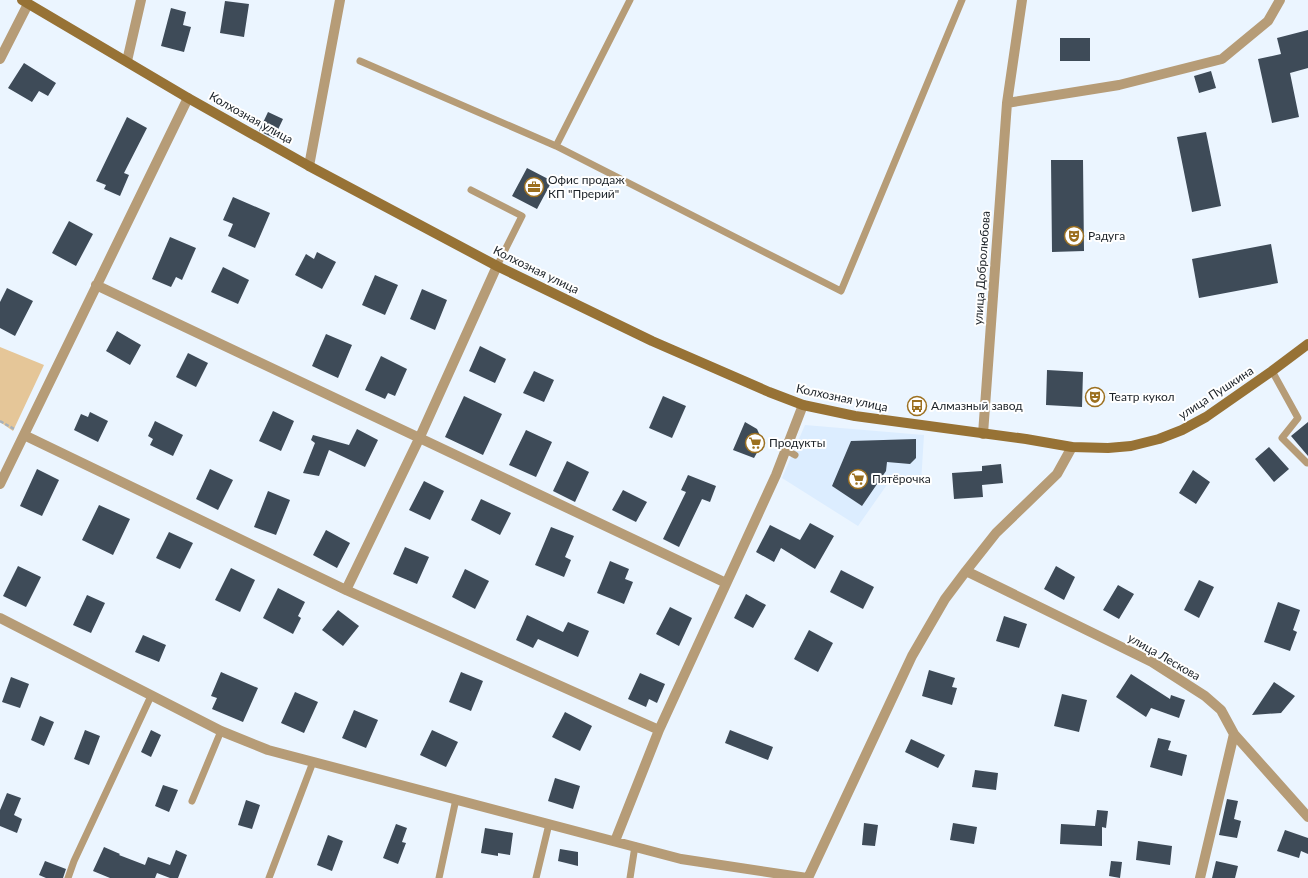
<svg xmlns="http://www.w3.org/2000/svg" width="1308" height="878" viewBox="0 0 1308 878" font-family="Lato,sans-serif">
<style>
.built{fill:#dcedff}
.green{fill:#e5c698}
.building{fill:#3e4b58}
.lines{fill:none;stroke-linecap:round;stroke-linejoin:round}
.path{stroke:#a8b1b9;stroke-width:2.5;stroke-dasharray:4 2;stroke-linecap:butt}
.service{stroke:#b69c77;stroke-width:7}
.minor{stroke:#b69c77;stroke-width:10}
.secondary{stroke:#977235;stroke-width:10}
.labels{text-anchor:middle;stroke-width:4;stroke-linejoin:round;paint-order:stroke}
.street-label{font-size:12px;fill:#1b2127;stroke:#fff}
.poi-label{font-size:12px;fill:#1b2127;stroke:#fff;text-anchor:start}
</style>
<rect width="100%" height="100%" fill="#ebf5ff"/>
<path class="built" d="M805,425L924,435L921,483L893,476L858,526L782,478Z"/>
<path class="green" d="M0,347L44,365L13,431L0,422Z"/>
<path class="building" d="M225,1L249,4L244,37L220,33Z
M171,8L186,12L183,25L191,27L184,52L161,46Z
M1308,30V68L1290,73L1299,117L1272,123L1258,59L1281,54L1277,38Z
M1060,38H1090V61H1060Z
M24,63L56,83L48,96L39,91L32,102L8,88Z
M1211,71L1216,88L1199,93L1194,76Z
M268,112L283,119L274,138L259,131Z
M127,117L147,128L124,173L129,175L120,196L104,189L106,185L96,181Z
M1206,132L1221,206L1192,212L1177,137Z
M1051,160H1083L1084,251L1052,252Z
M527,168L552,181L537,209L512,196Z
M233,197L270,213L255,248L228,236L233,224L223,220Z
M69,221L93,234L76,266L52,253Z
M170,237L196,248L182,280L176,277L171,287L152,279Z
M1271,244L1278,283L1199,298L1192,259Z
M317,252L336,262L322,289L295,275L306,254L314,259Z
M223,267L249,280L238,304L211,292Z
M375,275L398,285L385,315L362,305Z
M7,288L33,301L15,336L0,328V302Z
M422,289L447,300L435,330L410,319Z
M117,331L141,345L130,365L106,351Z
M326,334L352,345L338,378L312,366Z
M480,346L506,359L495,383L469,371Z
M188,353L208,363L196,387L176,377Z
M381,356L407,369L395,396L388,393L385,399L365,390Z
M1047,370L1083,372L1082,407L1046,405Z
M534,371L554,380L544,402L523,393Z
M464,396L502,414L483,455L445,437Z
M663,396L686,406L672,438L649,428Z
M273,411L294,421L281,451L259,441Z
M90,412L108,421L98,442L74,430L81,414L88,417Z
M155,421L183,435L173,456L150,445L153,439L148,436Z
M745,422L757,429L763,442L754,458L733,450Z
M1308,422V456L1291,436Z
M357,429L378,440L365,467L329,450L319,476L303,473L315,443L311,440L313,435L349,445Z
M526,430L552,442L536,477L509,465Z
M916,439V458L910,464L887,462L886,471L862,506L832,486L851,441Z
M1269,447L1289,469L1274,482L1255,459Z
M567,461L589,472L575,502L553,491Z
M1001,464L1003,483L982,485L983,497L954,499L952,473L982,471V466Z
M37,469L59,480L42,516L20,506Z
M210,469L233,480L218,510L196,499Z
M1193,470L1210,482L1196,504L1179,493Z
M688,475L716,486L710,502L702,499L679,547L663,539L686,492L681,490Z
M424,481L444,491L430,520L409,510Z
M623,490L647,502L636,522L612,510Z
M268,491L290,500L276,535L254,527Z
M481,499L511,513L500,535L471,520Z
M99,505L130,519L113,555L82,540Z
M810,523L834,536L815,569L781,548L774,562L756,552L770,525L800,540Z
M551,527L574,536L565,557L571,560L564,577L535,565Z
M326,530L350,543L337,568L313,555Z
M169,532L193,543L180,569L156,558Z
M405,547L429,557L417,584L393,574Z
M610,561L629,569L625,579L633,582L624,604L597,593Z
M18,566L41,577L26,607L3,596Z
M1056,566L1075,577L1064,600L1044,589Z
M231,568L255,580L240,612L215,600Z
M465,569L489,581L475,609L452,597Z
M841,570L874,587L863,609L830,592Z
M1199,580L1214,587L1199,618L1184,610Z
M1118,585L1134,594L1119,619L1103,610Z
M278,588L305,602L298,616L301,618L293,634L263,618Z
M746,594L766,605L753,628L734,618Z
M87,595L105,603L91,633L73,625Z
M1278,602L1300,610L1293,630L1297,632L1290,651L1264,642Z
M670,607L692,618L679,646L656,634Z
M338,610L359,626L343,646L322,630Z
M527,615L563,632L568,622L589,631L578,657L538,639L533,648L516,640Z
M1004,616L1027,624L1019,648L996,641Z
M809,630L833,643L818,672L794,659Z
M143,635L166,645L159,662L135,652Z
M929,670L955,678L952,687L957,688L952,705L922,696Z
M221,672L258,688L243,722L212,709L217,698L211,696Z
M461,672L483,681L471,711L449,702Z
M640,673L665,684L657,703L649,699L646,707L628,699Z
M1131,674L1170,699L1171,695L1185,700L1179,718L1151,708L1146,717L1116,697Z
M11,677L29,684L20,708L2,702Z
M1274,682L1295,696L1281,713L1252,715Z
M295,692L318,702L304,733L281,723Z
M1062,694L1087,700L1079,732L1054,726Z
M354,710L378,720L366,748L342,738Z
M565,712L592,726L580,751L552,737Z
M40,716L54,722L44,746L31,740Z
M85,730L100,736L89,765L74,759Z
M151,730L161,735L151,757L141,752Z
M432,730L458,742L446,767L420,755Z
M730,730L773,747L768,760L725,743Z
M1158,738L1171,741L1168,750L1187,755L1182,776L1150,767Z
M911,739L945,755L938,768L905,752Z
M975,770L998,773L996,790L972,787Z
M555,778L580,786L573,809L548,801Z
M163,785L178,790L169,812L155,806Z
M7,793L21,798L14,815L22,819L17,833L0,826V810Z
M1227,799L1238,801L1234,819L1241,821L1237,838L1219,835Z
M246,800L260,805L252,829L238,825Z
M1097,810L1108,811L1106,828L1102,827V846L1060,844L1061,824L1095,826Z
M864,823L878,825L875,846L862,845Z
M953,823L977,827L974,844L950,840Z
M396,824L407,828L402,842L406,843L398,864L383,858Z
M485,828L513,833L510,855L498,853V856L481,853Z
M1285,830L1308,838V854L1301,851L1299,858L1277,851Z
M328,835L343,841L332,871L317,865Z
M1138,841L1172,846L1170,865L1136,860Z
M104,847L120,854L119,855L145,865L148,857L170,865L176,850L187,855L178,878H170L157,873L155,878H110L93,871Z
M560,849L578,852V866L558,861Z
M45,861L66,869L63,878H46L39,875Z
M1111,861L1122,862L1120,878L1109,876Z
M1216,861L1238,866L1235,878H1212Z"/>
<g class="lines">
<path class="path" d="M0,421L14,429"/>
<path class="service" d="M360,61L556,146L841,291L962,0
M556,146L630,0
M471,190L522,216L497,266
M1272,371L1298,418L1282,438L1307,463H1308
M786,450L795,455
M192,801L221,731
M68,878L74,861L151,696
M269,878L313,762
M439,878L456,799
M536,878L549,824
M630,878L635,846"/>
<path class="minor" d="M0,59L28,4
M127,61L141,0
M1007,103L1119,85L1222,59L1268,21L1280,0
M309,166L340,0
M96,285L726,583
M983,434L1007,103L1022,0
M24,435L346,590L659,730
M0,484L188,98
M966,571L1152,662L1205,696L1221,710L1234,734L1308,817
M346,590L419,439L497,266
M0,618L221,731L268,750L681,859L807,878
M615,841L659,730L776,475L803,405
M808,878L912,656L945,599L966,571L996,533L1057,474L1072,447
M1200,878L1234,734"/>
<path class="secondary" d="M22,0L188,98L309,166L497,266L652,341L769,392L803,405L855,416L1026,439L1072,447L1108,448L1131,446L1159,439L1182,430L1206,417L1272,371L1308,344"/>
</g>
<defs>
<symbol id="office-ring" viewBox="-11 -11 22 22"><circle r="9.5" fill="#fff" stroke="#9c7020" stroke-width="1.5"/><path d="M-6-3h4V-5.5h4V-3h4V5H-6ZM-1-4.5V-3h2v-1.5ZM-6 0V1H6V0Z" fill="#9c7020"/></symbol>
<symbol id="theatre-ring" viewBox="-11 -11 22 22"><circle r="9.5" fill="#fff" stroke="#9c7020" stroke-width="1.5"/><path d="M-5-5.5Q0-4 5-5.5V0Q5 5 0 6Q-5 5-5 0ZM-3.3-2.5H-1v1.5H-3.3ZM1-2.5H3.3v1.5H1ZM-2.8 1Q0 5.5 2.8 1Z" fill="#9c7020"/></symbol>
<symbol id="bus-ring" viewBox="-11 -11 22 22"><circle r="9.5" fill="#fff" stroke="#9c7020" stroke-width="1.5"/><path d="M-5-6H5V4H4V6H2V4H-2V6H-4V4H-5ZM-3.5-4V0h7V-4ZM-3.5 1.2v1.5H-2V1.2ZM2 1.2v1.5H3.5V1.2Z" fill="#9c7020"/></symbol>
<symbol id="supermarket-ring" viewBox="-11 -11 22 22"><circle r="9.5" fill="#fff" stroke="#9c7020" stroke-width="1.5"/><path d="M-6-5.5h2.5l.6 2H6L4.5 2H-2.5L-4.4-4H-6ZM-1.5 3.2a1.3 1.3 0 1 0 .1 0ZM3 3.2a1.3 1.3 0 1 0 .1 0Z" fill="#9c7020"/></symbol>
</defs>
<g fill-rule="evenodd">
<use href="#office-ring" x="523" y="176" width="22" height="22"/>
<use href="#theatre-ring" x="1063" y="225" width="22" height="22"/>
<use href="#theatre-ring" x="1084" y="386" width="22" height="22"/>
<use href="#bus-ring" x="906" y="395" width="22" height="22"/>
<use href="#supermarket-ring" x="744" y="432" width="22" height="22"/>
<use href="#supermarket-ring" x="847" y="468" width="22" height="22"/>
</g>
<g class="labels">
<g class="street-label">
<text transform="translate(251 118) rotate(29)" y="4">Колхозная улица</text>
<text transform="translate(982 268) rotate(-86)" y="4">улица Добролюбова</text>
<text transform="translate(536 270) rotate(26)" y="4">Колхозная улица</text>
<text transform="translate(1216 393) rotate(-33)" y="4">улица Пушкина</text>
<text transform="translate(842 398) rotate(12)" y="4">Колхозная улица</text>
<text transform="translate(1164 657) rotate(30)" y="4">улица Лескова</text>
</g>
<g class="poi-label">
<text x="548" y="184">Офис продаж<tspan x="548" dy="14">КП "Прерий"</tspan></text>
<text x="1088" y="240">Радуга</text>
<text x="1109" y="401">Театр кукол</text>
<text x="931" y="410">Алмазный завод</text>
<text x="769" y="447">Продукты</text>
<text x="872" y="483">Пятёрочка</text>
</g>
</g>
</svg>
